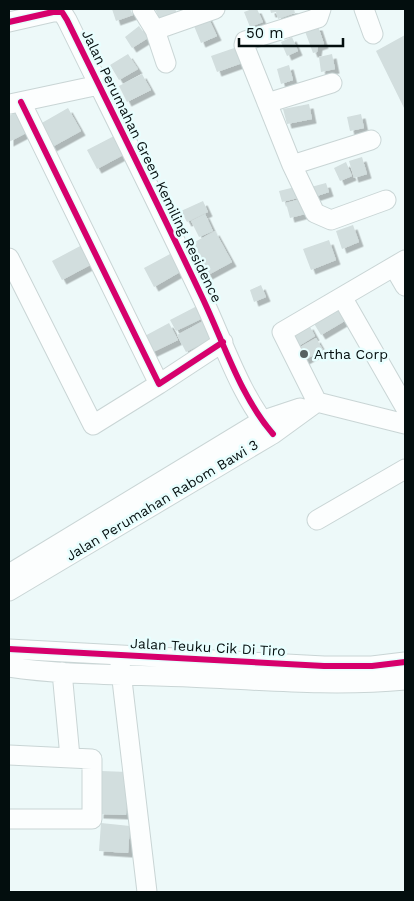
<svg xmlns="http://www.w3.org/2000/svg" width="414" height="901" viewBox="0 0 414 901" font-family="'Work Sans',sans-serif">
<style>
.building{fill:#d2dede;filter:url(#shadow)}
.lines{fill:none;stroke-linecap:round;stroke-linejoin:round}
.minor-casing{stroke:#c9d5d5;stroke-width:21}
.minor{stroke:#fcfefe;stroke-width:19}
.cycleway-casing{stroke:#e8fefe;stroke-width:9}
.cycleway{stroke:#d6006c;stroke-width:6}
.poi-dot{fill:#556060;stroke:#e8fefe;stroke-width:2}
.labels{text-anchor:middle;stroke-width:5;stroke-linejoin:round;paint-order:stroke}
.street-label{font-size:14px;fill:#030e0e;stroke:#e8fefe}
.poi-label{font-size:14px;fill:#030e0e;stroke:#e8fefe;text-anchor:start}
</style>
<defs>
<filter id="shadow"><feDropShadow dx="4.5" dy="4.5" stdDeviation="0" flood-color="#0004"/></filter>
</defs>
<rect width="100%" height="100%" fill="#edf9f9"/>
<path class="building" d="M112,9H130L133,15L116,21Z
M155,9H175L178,15L161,22Z
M252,9H257L263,22L250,27L244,12Z
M270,9H294L295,13L278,19L276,12L271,13Z
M207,15L217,36L201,43L192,21Z
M139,26L148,38L132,48L125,37Z
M303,26H318L324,44L318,46L317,52L313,53Z
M405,35V110L376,51Z
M292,37L298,51L287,56L281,42Z
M240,46L245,62L217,72L211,56Z
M128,54L138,69L119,80L110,65Z
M332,54L335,69L321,72L319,57Z
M289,65L293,80L281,84L277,69Z
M142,74L151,90L127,102L119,86Z
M309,104L312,119L287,124L283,109Z
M68,108L81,131L52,147L40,124Z
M18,111L28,132L9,142V116Z
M361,114L364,128L350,131L347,117Z
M116,135L125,154L97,169L87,150Z
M362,157L367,174L354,178L349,161Z
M346,162L352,176L340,181L334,168Z
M326,183L329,192L314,197L311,187Z
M295,187L298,198L282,202L279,191Z
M300,199L305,214L290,218L286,203Z
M203,201L208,212L187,222L181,211Z
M205,214L213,231L199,237L191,221Z
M353,225L359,242L342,249L336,231Z
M215,231L232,262L208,275L191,244Z
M329,240L336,260L311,270L303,249Z
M82,245L92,264L62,280L52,261Z
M170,254L180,272L154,287L144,268Z
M261,285L266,297L254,302L250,290Z
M197,306L203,318L176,331L170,320Z
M340,306L348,319L321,335L313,322Z
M205,320L215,337L186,352L177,335Z
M169,323L178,340L149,354L141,338Z
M309,325L315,336L294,349L287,337Z
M316,338L323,350L301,362L295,350Z
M101,771L128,772L126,815L99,814Z
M101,823L130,826L128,853L99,851Z"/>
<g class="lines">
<defs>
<path id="minor" d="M142,9L155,30
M321,9L318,18L245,41L244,45L292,165L315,213L331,220L386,200
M364,9L373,34
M9,22L53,12H62L67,20C112,112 158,204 202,297C224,343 240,396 273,434
M166,63L155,30L215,9
M21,102L159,384L223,342
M267,103L332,83
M10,104L99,85
M292,165L371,140
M9,258L93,425L159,384
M405,260L282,332L317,402L405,424
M394,267L405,286
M342,297L405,407
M317,520L405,469
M9,574L261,421L300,408
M9,591L273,434L317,402
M9,649L324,666H372L405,662
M120,663L147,892
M9,667C68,676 129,674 188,677C260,680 333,687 405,680
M62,672L70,757
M9,755L92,759V819H9"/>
</defs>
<use href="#minor" class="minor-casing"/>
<use href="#minor" class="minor"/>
<defs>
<path id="cycleway" d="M9,22L53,12H62L67,20C112,112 158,204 202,297C224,343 240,396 273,434
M21,102L159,384L223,342
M9,649L324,666H372L405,662"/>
</defs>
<use href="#cycleway" class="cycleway-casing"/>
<use href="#cycleway" class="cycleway"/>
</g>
<circle class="poi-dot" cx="304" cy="354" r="5"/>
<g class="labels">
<g class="street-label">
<text transform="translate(152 166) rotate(64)" y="5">Jalan Perumahan Green Kemiling Residence</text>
<text transform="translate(162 500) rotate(-31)" y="5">Jalan Perumahan Rabom Bawi 3</text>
<text transform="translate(208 647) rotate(3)" y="5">Jalan Teuku Cik Di Tiro</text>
</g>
<g class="poi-label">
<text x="314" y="359">Artha Corp</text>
</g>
</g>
<rect width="414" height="901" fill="none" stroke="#030e0e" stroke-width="20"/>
<path d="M239 38v8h104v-8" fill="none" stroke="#030e0e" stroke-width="2.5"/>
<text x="246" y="38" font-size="15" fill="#030e0e" stroke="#e8fefe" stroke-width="4" paint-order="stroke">50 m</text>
</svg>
